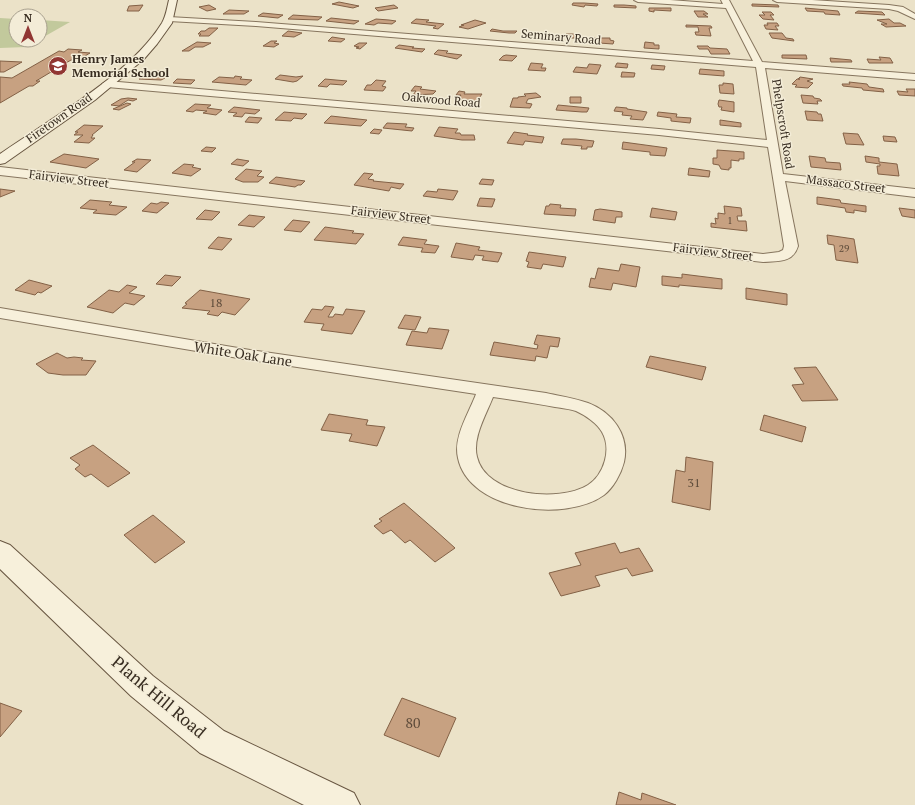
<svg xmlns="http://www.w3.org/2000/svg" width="915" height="805" viewBox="0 0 915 805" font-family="'PT Serif',serif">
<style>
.green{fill:#c2c99c}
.building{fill:#c7a181;stroke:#836146}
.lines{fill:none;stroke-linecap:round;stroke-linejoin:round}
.street-casing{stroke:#86755e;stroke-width:2}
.secondary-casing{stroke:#685641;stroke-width:2}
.street{fill:#f7f0db;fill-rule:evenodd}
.secondary{fill:#f7f0db;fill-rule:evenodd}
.labels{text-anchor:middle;stroke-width:3;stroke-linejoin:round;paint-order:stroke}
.far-number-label{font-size:10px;fill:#5c4a39}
.far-street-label{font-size:12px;fill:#382d21;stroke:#f3ecd7}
.far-poi-label{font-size:12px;font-weight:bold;fill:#382d21;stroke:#f3ecd7;text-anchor:start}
.number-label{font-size:12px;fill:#5c4a39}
.street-label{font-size:14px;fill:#382d21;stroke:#f3ecd7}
.near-number-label{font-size:14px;fill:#5c4a39}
.near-street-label{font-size:17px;fill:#382d21;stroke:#f3ecd7}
</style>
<rect width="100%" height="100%" fill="#ebe2c8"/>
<path class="green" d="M0,18L16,19V40H38L26,47L0,48Z
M40,20L70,22L40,39Z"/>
<path class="building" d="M339,2L359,6L353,8L332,4Z
M573,3H584L598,4L597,6L585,5L584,7L572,5Z
M752,4L778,5L779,7L752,6Z
M143,5L139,11H127L129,6Z
M209,5L216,9L207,11L199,7Z
M394,5L398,8L378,11L375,8Z
M614,5H624L636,6V8L614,7Z
M649,8H671V11L654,10V12L649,11Z
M805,8L838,11L840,15L825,14L824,12L807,11Z
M229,10L249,11L244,14H223Z
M694,11H704L708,14H703L708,17H698Z
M858,11L882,12L885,15L855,13Z
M762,12H771L774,15H770L774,20L763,19L759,15H765Z
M263,13L283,15L278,18L258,16Z
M293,15L322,17L318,20L288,19Z
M331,18L359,21L354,24L326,21Z
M376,19L389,20L396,21L392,24L378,23L374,25L365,24Z
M416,19L429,20L426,22L444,24L438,29L433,28L436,26L411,23Z
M889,19L894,23H900L906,26L886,27L881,24H887L877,20Z
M475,20L486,23L468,29L459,27L464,25H461Z
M767,23H777L779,26H775L778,30L766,29L764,25H768Z
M686,25L711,26L712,28H709L711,36L696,35L695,32H699L698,27H686Z
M209,28H218L209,36H199L201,34H198L201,31H205Z
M492,29L503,31H517L515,33H509L490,31Z
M288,31L302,33L294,37L282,36Z
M769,33H782L786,38L793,39L794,41L772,38Z
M566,34H576V38H566Z
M332,37L345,39L341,42L328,41Z
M590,38H610V40L614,41L613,44L599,43L600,42L589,41Z
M271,41H277L274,43L279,44L274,47L263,46Z
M197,42L211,43L203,47H195L189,51H182Z
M645,42L654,43V45H659V49L644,48Z
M359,43H367L360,49L356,48L359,47L354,46Z
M399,45L414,47L412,48L425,49L422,52L395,48Z
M697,46H708L710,48L727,49L730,54H711L708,49H699Z
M68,49L82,50L78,52L90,53L78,60H71L36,81H40L33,86H29L0,103V77L12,78L59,51L64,52Z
M438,50L448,51L446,53L462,55L457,59L434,54Z
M506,55L517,56L512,61L499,60L503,56Z
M782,55H806L807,59L782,58Z
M879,57L890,58L893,63H869L867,59L881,60Z
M830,58L851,60L852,62H831Z
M0,61L22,62L4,72H0Z
M531,63L543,64L541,68H546L545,71L528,70Z
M617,63L628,64L627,68L615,67Z
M589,64L601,65L597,74L573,72L576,67L587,68Z
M652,65L665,66L664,70L651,69Z
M700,69L724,71V76L699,74Z
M155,71H164L156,76L165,78L161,80L139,79Z
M622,72L635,73L634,77H621Z
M280,75L296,77L303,76L297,81L293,82L275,79Z
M235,76L242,77L240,79L252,80L246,85L212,82L219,77L234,78Z
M800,77L813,79L807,81L813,83L808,88L795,87L797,85L792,84L797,79H800H798Z
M177,79L195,80L191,84L173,83Z
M325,79L347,81L343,85L330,84L327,87L318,86Z
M376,80L386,81L382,86L386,87L383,91L364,90L367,85H371Z
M849,82L867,84L869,87L883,89L884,92L863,90L862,88L843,86L842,84H850Z
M723,83L733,84L734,94L720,93L719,85H723Z
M415,86L422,87L420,89L436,91L433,94L413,95L416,91H411Z
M906,89H915V96L899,95L897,91L908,92Z
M459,91L465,92L464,94H482L477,101L458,99L461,95H456Z
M536,93L541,97L528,99L526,103L532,104L530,108L510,107L513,98H518V97L526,96L524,94Z
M801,95L813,96L814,98L820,99L822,101H817L818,104L803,103Z
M570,97H581V103H570Z
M128,98L137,99L133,101L128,100L119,106L111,105L121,99Z
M719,100L734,102V112L721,110L722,107H719L718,104Z
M127,103L131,104L119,110L113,109Z
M195,104L211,105L207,108L222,110L216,115L203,113L207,111L196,110L193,112L186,111Z
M558,105L589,108L587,112H582L556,110Z
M234,107L260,110L255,114L245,113L242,117L233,116L237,113L228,112Z
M616,107L627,108V109L647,112L643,120L630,119L632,116L622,115L623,112L614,111Z
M805,111L817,112L818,114H821L823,121L807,120Z
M284,112L307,114L302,119L294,118L291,121L275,120Z
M658,112L677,114L676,117L691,118L690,123L671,121V118L657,116Z
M331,116L367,120L361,126L324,123Z
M249,117L262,118L258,123L245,122Z
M720,120L741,123V127L720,125Z
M387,123L407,124L405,127L414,128L412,131L383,128Z
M84,125L103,126L92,135H93L91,138H95L89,143L74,142L83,135H74L78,132H75Z
M439,127L458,129L455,133H460L461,135H474L475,140H462L434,136Z
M374,129L382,130L379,134L370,133Z
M514,132L528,134L527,135L544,137L542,143L525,141L523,145L507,143Z
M843,133L858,134L864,145L846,144Z
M883,136L895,137L897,142L884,141Z
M563,139H576L594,141L592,147H587V149H581L582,146L561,144Z
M623,142L667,148L665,156L650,155V152L622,149Z
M206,147L216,148L212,152L201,151Z
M717,150L744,152V159H739V161L731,160V168H729V170L721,169L719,165L713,164V158H717Z
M64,154L99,159L86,168L50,162Z
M809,156L825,158L826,162L840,163L841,170L811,167Z
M865,156L879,158V162L897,164L899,176L878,174L877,166H880V164L866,162Z
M137,159L151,160L137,172L124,170L135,162H132Z
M237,159L249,161L243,166L231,164Z
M184,164L194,165L192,167L201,169L191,176L172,173Z
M689,168L710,171L709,177L688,175Z
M246,169L262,171L257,176L264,177L258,182H243L235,179Z
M364,173L373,174L368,179L374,180L373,181L404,184L400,189L391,187L389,191L354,185Z
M276,177L305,181L301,185H298L295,187L269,183Z
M482,179L494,180L492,185L479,184Z
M0,189L15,191L0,197Z
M438,189L458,191L453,200L423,196L427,191L437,192Z
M817,197L840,200L841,203L866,206V212L854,210V213L846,212L845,208L817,204Z
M480,198L495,199L492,207L477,206Z
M90,200L112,202L109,205L127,207L116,215L93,213L97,210L80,208Z
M161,202L169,203L157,213L142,211L151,203L157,204Z
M550,204L561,205L560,208L576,209L575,216L544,214L546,206H549Z
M724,206L741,208L742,216H737L738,221H746L747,231L711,227V223L716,224L715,218L718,219V213L725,214Z
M652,208L677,212L675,220L650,217Z
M899,208L915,210V218L902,216Z
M600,209L622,212V217H616L615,223L593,220L595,210Z
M205,210L220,212L212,220L196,219Z
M249,215L265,217L254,227L238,225Z
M293,220L310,222L301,232L284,230Z
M325,227L354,231L352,233L364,234L356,244L314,240Z
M827,235L854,239L858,263L836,260L834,245L828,244Z
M218,237L232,239L222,250L208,248Z
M403,237L427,240L424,244L439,246L435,253L421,252L423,248L398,245Z
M456,243L480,247L478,250L502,253L498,262L482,260L484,256L475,255L473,260L451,257Z
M529,252L566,257L563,267L543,264L541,269L527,267L529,262L526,261Z
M621,264L640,267L636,287L613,283L611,290L589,287L591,278L595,279L598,268L619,271Z
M682,274L722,279V289L679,285V287L662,285V276L682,278Z
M165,275L181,277L172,286L156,284Z
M29,280L52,286L41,293L38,292L35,295L15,290Z
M127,285L137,287L129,293L145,296L134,305L125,303L113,313L87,307L109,290L119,292Z
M746,288L787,294V305L746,299Z
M200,290L250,299L235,315L222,312L218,316L207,314L210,311L182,308L187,304L185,303Z
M325,306L334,307L328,317H333L335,314L343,315L346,309L365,311L352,334L321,330L324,324L304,322L312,309L322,310Z
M405,315L421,317L415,330L398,328Z
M429,328L449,330L442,349L406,345L412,331L427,333Z
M537,335L560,338L558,347L550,346L547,358L536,356L535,361L490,355L494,342L537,349L538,345L534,344Z
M57,353L67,358L74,357L83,358L81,360L96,361L86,375H63L48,373L36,364Z
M650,356L706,367L702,380L646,367Z
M816,367L838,400L802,401L792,385L804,384L794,368Z
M329,414L368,420L366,425L385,427L377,446L349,441L352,434L321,430Z
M764,415L806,427L802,442L760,430Z
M93,445L130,473L108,487L91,474L85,477L75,469L80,465L70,458Z
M686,457L713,462L710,510L672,502L676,470L685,472Z
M404,503L435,530L455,548L435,562L410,540L405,543L391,530L383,534L374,526L382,521L379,519Z
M153,515L185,542L155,563L124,535Z
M615,543L620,553L639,548L653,571L632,576L627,568L595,576L600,586L561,596L549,573L581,565L575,553Z
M402,698L456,718L439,757L384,735Z
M0,703L22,711L0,737Z
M619,792L641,800L642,793L676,805H616Z"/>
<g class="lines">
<defs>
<path id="street" d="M634,0H670L723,4L721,0H729L762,62L915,74V80L765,68L783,174L915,189V197L785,181L798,246C793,263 778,261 763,262L0,175V167L763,254L779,252L783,250L784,246L768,147L659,135L107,87L102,84L107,81L659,129L767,140L756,67L256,26L169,21L165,19L169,17L256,22L753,61L726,8L638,2Z
M773,0H812L889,5L903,7L915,14V19L898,11L889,9L777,2Z
M0,308L250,350L546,393C560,396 574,398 588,403C612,412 630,435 624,462C621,474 613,488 604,495C565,523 469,511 458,458C453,437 469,413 476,394L250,360L0,318ZM493,397C514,400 535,403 555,407C562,408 570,409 576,411C585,415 597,423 602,432C612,449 604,475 588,485C559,503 486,496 477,457C472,438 486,415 493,397Z"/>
<path id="secondary" d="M169,0H177L172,23L157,44L144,59L95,100L5,163L0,164V154C50,119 130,75 162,23C166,16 167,8 169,0Z
M0,541L10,545L153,676L224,731L354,793L360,805H304L200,753L131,696L0,569Z"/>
</defs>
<use href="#street" class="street-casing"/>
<use href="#secondary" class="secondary-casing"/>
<use href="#street" class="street"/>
<use href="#secondary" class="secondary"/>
</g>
<defs>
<symbol id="school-disc" viewBox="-11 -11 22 22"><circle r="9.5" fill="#913633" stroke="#f3ecd7"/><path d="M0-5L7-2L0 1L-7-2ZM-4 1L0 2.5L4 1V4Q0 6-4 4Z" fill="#fff"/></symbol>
</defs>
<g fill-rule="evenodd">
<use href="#school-disc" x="47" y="55" width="22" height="22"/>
</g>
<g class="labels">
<g class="far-number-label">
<text x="730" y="224">1</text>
<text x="844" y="252">29</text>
</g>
<g class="far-street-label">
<text transform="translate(561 37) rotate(5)" y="4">Seminary Road</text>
<text transform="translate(441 100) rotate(5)" y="4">Oakwood Road</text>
<text transform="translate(59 118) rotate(-35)" y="4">Firetown Road</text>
<text transform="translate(783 124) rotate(81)" y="4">Phelpscroft Road</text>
<text transform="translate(69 179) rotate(7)" y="4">Fairview Street</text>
<text transform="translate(846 184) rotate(7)" y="4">Massaco Street</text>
<text transform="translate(391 215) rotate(7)" y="4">Fairview Street</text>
<text transform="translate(713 252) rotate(7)" y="4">Fairview Street</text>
</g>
<g class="far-poi-label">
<text x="72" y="63">Henry James<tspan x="72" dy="14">Memorial School</tspan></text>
</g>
<g class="number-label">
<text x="216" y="307">18</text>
<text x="694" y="487">31</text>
</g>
<g class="street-label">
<text transform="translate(243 354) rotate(9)" y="5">White Oak Lane</text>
</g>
<g class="near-number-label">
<text x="413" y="728">80</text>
</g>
<g class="near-street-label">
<text transform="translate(159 697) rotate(40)" y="6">Plank Hill Road</text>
</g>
</g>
<g transform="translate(28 28)"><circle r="19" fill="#f3ecd7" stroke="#a8a08e"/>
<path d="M0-3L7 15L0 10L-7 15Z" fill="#913633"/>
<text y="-6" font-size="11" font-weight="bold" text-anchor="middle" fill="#382d21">N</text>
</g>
</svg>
